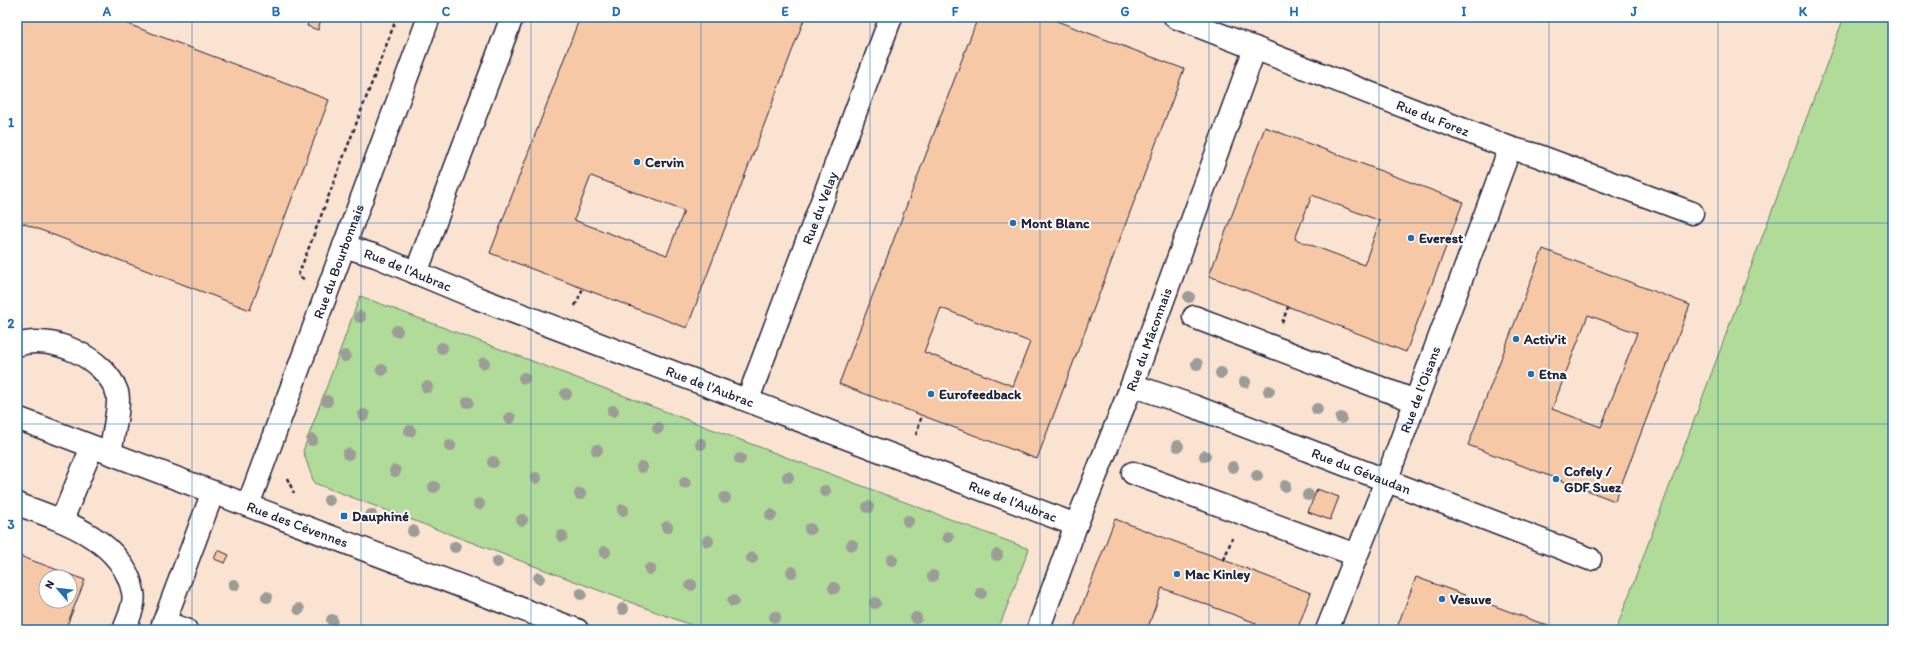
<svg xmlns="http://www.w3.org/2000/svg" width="1910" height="647" viewBox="0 0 1910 647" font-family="Itim,sans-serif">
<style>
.built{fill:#fae3d1;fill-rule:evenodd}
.green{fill:#b0db99;stroke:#697e6a}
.building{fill:#f6c8a6;stroke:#22223b;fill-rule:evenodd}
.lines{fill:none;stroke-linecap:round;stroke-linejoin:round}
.minor-casing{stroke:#22223b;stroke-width:25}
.path{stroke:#22223b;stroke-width:2.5;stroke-dasharray:4 3;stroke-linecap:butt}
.minor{stroke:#fff;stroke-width:22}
.tree{fill:#9c9d96}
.grid{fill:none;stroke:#1f6fb2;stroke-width:1;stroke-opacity:0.55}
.poi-dot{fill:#1f6fb2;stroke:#fff;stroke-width:1.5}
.labels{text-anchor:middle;stroke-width:4;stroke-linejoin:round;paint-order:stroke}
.street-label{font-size:14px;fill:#22223b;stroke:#fff}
.poi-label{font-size:14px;font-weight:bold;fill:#22223b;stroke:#fff;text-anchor:start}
.neatline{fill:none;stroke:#1f6fb2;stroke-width:1.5}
.grid-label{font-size:13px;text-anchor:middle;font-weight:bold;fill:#1f6fb2}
</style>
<rect width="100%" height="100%" fill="#fceee4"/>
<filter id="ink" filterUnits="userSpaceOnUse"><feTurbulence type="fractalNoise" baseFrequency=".025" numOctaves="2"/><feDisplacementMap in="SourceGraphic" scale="8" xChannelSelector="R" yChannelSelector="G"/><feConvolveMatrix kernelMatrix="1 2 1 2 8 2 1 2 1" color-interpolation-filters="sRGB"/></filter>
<g filter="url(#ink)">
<path class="built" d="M17,17H1844L1616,630H17ZM46,577H70V601H46Z"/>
<path class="green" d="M1844,17H1893V630H1616Z
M360,296L1029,549L998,630H704L314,483L303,451Z"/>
<path class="building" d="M17,17H109L329,100L250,310L17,221Z
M310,17L321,19L318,30L307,26Z
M580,17H805L687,328L490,253ZM591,176L684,211L667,255L574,220Z
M978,17H1046L1184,69L1037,459L839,384ZM941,308L1030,342L1013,386L924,352Z
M1265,127L1463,202L1406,352L1209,276ZM1312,195L1380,221L1364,265L1295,239Z
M1543,249L1690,305L1615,501L1468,445ZM1588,315L1637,333L1601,427L1552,409Z
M1317,489L1339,497L1330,520L1308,512Z
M1115,519L1311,593L1297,630H1253L1256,623L1162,588L1147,630H1073Z
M218,550L229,555L225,563L214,559Z
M17,555L85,580L65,630H17ZM46,577H70V601H46Z
M1416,577L1535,621L1559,630H1396Z"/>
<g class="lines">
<defs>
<g id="minor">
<path id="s1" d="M1175,17L1510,148L1536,155L1692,213"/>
<path id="s2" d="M344,246L376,256L477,298L1076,525"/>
<path d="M416,273L512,17"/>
<path d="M1194,317L1415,401"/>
<path d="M17,345C52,333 105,358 117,392C121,403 112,440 110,453"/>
<path id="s3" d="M1132,385L1193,406L1590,559"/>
<path id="s4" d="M748,399L891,17"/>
<path id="s5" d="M17,418L577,630"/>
<path d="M1133,473L1356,555"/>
<path d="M17,504C61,520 123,539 133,592C136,604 128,619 124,630"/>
<path id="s6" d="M248,505L429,17"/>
<path d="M62,520L92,447"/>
<path d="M164,622L186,630"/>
<path d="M161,630L213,492"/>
<path id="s7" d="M1038,630L1076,525L1132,385L1255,48"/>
<path id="s8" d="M1327,630L1386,481L1510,148"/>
</g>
</defs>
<use href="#minor" class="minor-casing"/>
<path class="path" d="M304,279L298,276L397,17
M575,306L583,288
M1282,323L1288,307
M916,435L922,415
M287,478L294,493
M1224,560L1232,538"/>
<use href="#minor" class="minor"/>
</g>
<g class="tree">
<circle cx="1189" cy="297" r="6"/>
<circle cx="360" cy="317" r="6"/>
<circle cx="397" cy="331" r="6"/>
<circle cx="442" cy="348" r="6"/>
<circle cx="345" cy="356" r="6"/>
<circle cx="484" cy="363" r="6"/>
<circle cx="1197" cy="364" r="6"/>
<circle cx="382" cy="370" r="6"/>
<circle cx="1221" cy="373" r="6"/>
<circle cx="524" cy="378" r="6"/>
<circle cx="1245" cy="382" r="6"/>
<circle cx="427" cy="387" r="6"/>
<circle cx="1269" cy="391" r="6"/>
<circle cx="566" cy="394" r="6"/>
<circle cx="327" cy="401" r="6"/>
<circle cx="468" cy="402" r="6"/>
<circle cx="1317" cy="409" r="6"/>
<circle cx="613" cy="411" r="6"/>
<circle cx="364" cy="415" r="6"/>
<circle cx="510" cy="418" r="6"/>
<circle cx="1341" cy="418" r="6"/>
<circle cx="658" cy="428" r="6"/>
<circle cx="410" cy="431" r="6"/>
<circle cx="312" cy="440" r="6"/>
<circle cx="701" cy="444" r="6"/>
<circle cx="450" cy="446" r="6"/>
<circle cx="1178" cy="446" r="6"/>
<circle cx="597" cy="450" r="6"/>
<circle cx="348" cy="454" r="6"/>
<circle cx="1205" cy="456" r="6"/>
<circle cx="740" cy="459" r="6"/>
<circle cx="493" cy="462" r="6"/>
<circle cx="642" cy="467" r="6"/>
<circle cx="1233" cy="467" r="6"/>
<circle cx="395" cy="471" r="6"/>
<circle cx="1257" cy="476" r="6"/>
<circle cx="788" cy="477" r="6"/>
<circle cx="536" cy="478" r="6"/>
<circle cx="685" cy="483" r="6"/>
<circle cx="1285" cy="486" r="6"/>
<circle cx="434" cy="487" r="6"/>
<circle cx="825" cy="491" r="6"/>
<circle cx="580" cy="494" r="6"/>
<circle cx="1308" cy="495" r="6"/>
<circle cx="725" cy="498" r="6"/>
<circle cx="329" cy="500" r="6"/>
<circle cx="479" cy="504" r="6"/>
<circle cx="868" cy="507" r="6"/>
<circle cx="623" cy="510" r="6"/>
<circle cx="371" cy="515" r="6"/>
<circle cx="771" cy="515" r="6"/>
<circle cx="522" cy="520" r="6"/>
<circle cx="908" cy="521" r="6"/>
<circle cx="667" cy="527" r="6"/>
<circle cx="810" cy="529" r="6"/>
<circle cx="413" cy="531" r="6"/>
<circle cx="562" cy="536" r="6"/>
<circle cx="948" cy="537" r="6"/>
<circle cx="708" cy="541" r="6"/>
<circle cx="852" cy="545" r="6"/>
<circle cx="455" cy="547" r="6"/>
<circle cx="605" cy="552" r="6"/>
<circle cx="997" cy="555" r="6"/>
<circle cx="752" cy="558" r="6"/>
<circle cx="892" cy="560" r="6"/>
<circle cx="497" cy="562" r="6"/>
<circle cx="650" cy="569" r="6"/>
<circle cx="792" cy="572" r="6"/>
<circle cx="933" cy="576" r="6"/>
<circle cx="539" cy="578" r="6"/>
<circle cx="234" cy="585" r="6"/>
<circle cx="691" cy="585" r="6"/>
<circle cx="834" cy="588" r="6"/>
<circle cx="981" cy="593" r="6"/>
<circle cx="581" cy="594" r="6"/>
<circle cx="267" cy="597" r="6"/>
<circle cx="733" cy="601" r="6"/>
<circle cx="875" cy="603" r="6"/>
<circle cx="299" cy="609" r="6"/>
<circle cx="623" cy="609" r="6"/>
<circle cx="775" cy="617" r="6"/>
<circle cx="916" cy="618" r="6"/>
<circle cx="332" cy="620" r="6"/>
</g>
</g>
<path class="grid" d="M192,17V630M361,17V630M531,17V630M701,17V630M870,17V630M1040,17V630M1209,17V630M1379,17V630M1549,17V630M1718,17V630M17,223H1893M17,424H1893"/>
<g class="poi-dot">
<circle cx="637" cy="162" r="4"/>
<circle cx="1013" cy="223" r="4"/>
<circle cx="1411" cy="238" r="4"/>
<circle cx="1516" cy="339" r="4"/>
<circle cx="1531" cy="374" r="4"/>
<circle cx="931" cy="394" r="4"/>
<circle cx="1556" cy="479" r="4"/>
<rect x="340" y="512" width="8" height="8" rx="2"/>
<circle cx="1177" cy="574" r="4"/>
<circle cx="1442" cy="599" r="4"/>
</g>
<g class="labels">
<g class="street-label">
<text dy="5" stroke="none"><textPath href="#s1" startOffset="277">Rue du Forez</textPath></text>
<text dy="5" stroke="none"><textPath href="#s4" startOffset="204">Rue du Velay</textPath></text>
<text dy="5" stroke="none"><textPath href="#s6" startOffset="260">Rue du Bourbonnais</textPath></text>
<text dy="5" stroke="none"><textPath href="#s2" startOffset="68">Rue de l'Aubrac</textPath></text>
<text dy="5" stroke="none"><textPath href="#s7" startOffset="311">Rue du Mâconnais</textPath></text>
<text dy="5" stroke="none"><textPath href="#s2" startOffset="392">Rue de l'Aubrac</textPath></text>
<text dy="5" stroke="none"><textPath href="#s8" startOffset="258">Rue de l'Oisans</textPath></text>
<text dy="5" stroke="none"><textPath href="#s3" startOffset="245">Rue du Gévaudan</textPath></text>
<text dy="5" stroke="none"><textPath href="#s2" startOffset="716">Rue de l'Aubrac</textPath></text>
<text dy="5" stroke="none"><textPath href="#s5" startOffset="300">Rue des Cévennes</textPath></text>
</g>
<g class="poi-label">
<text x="645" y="167">Cervin</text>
<text x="1021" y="228">Mont Blanc</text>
<text x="1419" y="243">Everest</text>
<text x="1524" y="344">Activ'it</text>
<text x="1539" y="379">Etna</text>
<text x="939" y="399">Eurofeedback</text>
<text x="1564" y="476">Cofely /<tspan x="1564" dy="16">GDF Suez</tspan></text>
<text x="352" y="521">Dauphiné</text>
<text x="1185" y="579">Mac Kinley</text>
<text x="1450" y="604">Vesuve</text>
</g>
</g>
<rect width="1910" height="647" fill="none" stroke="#fff" stroke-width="44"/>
<g transform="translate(58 589) rotate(298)"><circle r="19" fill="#ffffff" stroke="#a7a7b1"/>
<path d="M0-3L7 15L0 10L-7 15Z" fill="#1f6fb2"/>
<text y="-6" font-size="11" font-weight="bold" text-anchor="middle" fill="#22223b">N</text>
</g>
<rect x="22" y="22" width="1866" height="603" class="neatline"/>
<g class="grid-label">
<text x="107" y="16">A</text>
<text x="276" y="16">B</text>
<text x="446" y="16">C</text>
<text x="616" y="16">D</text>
<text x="785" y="16">E</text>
<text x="955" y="16">F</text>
<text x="1125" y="16">G</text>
<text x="1294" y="16">H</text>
<text x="1464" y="16">I</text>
<text x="1634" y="16">J</text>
<text x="1803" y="16">K</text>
<text x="11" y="127">1</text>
<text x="11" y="328">2</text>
<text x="11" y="529">3</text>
</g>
</svg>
